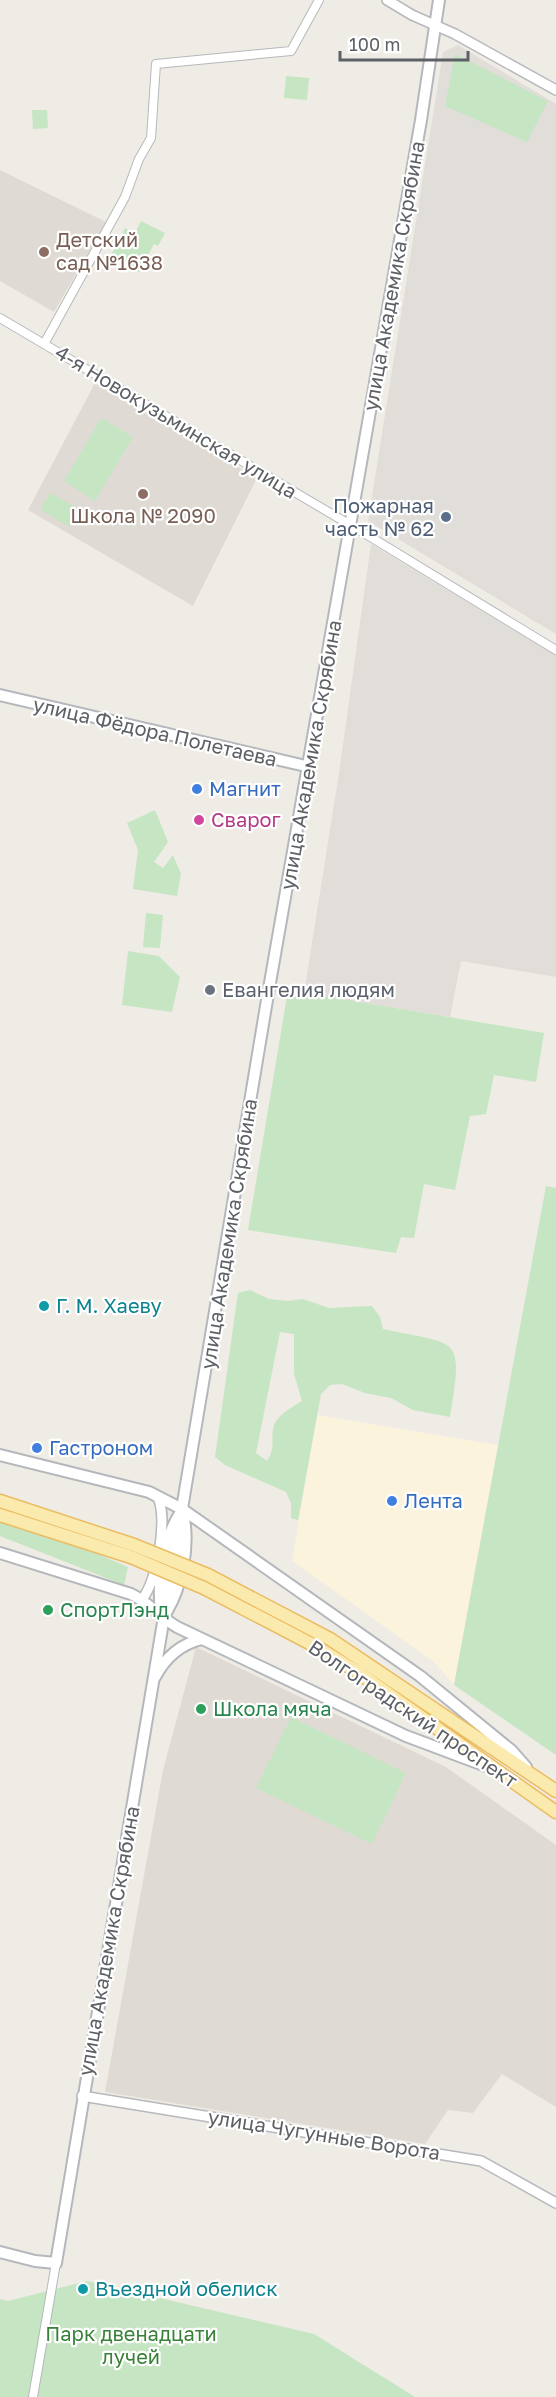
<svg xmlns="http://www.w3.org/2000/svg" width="556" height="2397" viewBox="0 0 556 2397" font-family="'Golos Text',sans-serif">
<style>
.commercial{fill:#fcf3dd}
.industrial{fill:#e1deda}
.education{fill:#dfdbd4}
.green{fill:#c5e5c3;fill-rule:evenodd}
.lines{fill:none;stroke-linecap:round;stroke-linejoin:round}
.minor-casing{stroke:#b6b8bc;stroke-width:10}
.tertiary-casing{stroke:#b6b8bc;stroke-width:12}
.secondary-casing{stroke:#b4b8bc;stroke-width:14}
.primary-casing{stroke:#ebbc62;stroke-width:15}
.minor{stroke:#fff;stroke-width:8}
.tertiary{stroke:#fff;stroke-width:9}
.secondary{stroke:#fff;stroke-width:10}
.primary{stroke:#fbeaae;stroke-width:12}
.primary-bridge-casing{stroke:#ebbc62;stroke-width:15;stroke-linecap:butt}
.primary-bridge{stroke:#fbeaae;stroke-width:12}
.education-dot{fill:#8d6e63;stroke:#fff;stroke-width:2}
.service-dot{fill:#5c6f8a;stroke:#fff;stroke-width:2}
.shop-dot{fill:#3f7fe0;stroke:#fff;stroke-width:2}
.hotel-dot{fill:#d1479c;stroke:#fff;stroke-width:2}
.worship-dot{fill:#6b7280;stroke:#fff;stroke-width:2}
.culture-dot{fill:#0f9aa8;stroke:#fff;stroke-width:2}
.leisure-dot{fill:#2e9e5b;stroke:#fff;stroke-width:2}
.labels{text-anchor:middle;stroke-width:4.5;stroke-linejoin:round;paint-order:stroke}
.education-label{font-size:20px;fill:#785e54;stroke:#fff;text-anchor:start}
.street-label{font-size:20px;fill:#5d6165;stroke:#fff}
.service-label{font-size:20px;fill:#4e5e75;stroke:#fff;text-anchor:end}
.shop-label{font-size:20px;fill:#366cbe;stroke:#fff;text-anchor:start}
.hotel-label{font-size:20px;fill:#b23c85;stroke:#fff;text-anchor:start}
.worship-label{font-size:20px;fill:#5b616d;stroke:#fff;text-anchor:start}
.culture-label{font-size:20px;fill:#0d838f;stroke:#fff;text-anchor:start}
.leisure-label{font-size:20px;fill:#27864d;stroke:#fff;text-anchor:start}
.park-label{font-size:20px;fill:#398138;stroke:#fff}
</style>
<rect width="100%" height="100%" fill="#efece5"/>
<path class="commercial" d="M317,1415L498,1445L454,1685L433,1661L292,1561Z"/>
<path class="industrial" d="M458,45L556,104V634L368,521L443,52Z
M371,544L556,655V977L461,961L450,1017L304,993L339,773Z"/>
<path class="education" d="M0,170L106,222L54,312L0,281Z
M95,383L257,478L193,606L28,510Z
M196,1647L446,1767L556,1845V2107L502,2074L473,2113L448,2110L425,2144L105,2092L163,1770Z"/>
<path class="green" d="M455,54L548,101L527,142L445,106Z
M286,76L309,78L307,100L284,98Z
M32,110H47L48,128L33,129Z
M141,221L165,233L158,246L154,244L139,272L110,257L125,228L135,233Z
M101,418L133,437L95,501L64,481Z
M50,493L79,509L69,526L40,510Z
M155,810L168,842L154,862L163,868L173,855L181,874L177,896L133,889L138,850L127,823Z
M146,913L163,915L160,948L143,947Z
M128,951L159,956L180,977L172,1012L122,1005Z
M288,990L544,1033L536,1082L494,1075L486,1114L470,1116L455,1190L424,1184L414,1238L401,1237L396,1253L248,1230Z
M546,1186L556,1188V1755L454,1685Z
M250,1290L269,1299L288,1301L303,1299L329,1308L372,1306L380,1317L383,1329C461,1346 463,1334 450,1417L413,1410L391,1398L365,1393L342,1384L330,1385L321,1394L298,1520L291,1518V1503L286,1492L225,1465L215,1457L238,1293ZM280,1332L294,1334V1374L302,1401C293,1407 280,1413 275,1423C269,1435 277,1446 267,1461L256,1453Z
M0,1521L79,1546L128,1567L124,1585L0,1536Z
M291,1717L406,1773L372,1844L256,1788Z
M87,2281L314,2334L415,2397H0V2299L8,2301Z"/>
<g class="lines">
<defs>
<path id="minor" d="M0,318L369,536L556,650
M44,344L125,197L139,159L151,138L156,64L291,51L319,0
M33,2397L56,2263"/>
<path id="tertiary" d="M387,0L412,15L455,34L556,90
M142,1599C157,1583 169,1515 157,1496
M82,2096L481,2161L556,2203"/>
<path id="secondary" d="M0,695L310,767
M0,1455L149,1492L182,1509L420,1676L512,1751L526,1767
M0,1553L131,1594C148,1602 160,1617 177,1627L406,1736L486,1766
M161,1610C157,1579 163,1542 179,1515
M167,1611C182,1585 189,1548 184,1519
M155,1677C165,1658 181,1644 202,1639
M0,2252L35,2261L56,2263L267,1000L421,120L439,0"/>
<path id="primary" d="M0,1501L134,1545
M0,1515L131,1557
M208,1575L330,1639L556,1791
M204,1588L317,1647L356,1671L556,1812"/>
</defs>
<use href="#minor" class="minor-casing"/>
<use href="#tertiary" class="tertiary-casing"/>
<use href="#secondary" class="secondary-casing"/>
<use href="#primary" class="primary-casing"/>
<use href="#minor" class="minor"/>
<use href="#tertiary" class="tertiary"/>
<use href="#secondary" class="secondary"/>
<use href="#primary" class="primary"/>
<defs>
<path id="primary-bridge" d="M134,1545L208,1575
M131,1557L204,1588"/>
</defs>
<use href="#primary-bridge" class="primary-bridge-casing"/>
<use href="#primary-bridge" class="primary-bridge"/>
</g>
<g class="education-dot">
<circle cx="44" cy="252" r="6"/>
<circle cx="143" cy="494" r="6"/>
</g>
<circle class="service-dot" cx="446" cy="517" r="6"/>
<g class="shop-dot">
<circle cx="197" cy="789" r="6"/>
<circle cx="37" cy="1448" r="6"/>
<circle cx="392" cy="1501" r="6"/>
</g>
<circle class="hotel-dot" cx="199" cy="820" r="6"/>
<circle class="worship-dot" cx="210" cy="990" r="6"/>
<g class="culture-dot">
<circle cx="44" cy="1306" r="6"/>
<circle cx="83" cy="2289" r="6"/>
</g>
<g class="leisure-dot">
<circle cx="48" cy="1610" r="6"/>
<circle cx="201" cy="1709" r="6"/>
</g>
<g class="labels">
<g class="education-label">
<text x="56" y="247">Детский<tspan x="56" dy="23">сад №1638</tspan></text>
<text x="143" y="523" text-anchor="middle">Школа № 2090</text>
</g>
<g class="street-label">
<text transform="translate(394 276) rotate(-80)" y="7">улица Академика Скрябина</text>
<text transform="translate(176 422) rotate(31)" y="7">4-я Новокузьминская улица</text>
<text transform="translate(155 732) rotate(13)" y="7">улица Фёдора Полетаева</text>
<text transform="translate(311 755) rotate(-80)" y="7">улица Академика Скрябина</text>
<text transform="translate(229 1234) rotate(-81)" y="7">улица Академика Скрябина</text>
<text transform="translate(413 1714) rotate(34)" y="7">Волгоградский проспект</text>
<text transform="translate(109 1941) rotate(-80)" y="7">улица Академика Скрябина</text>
<text transform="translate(324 2135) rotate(9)" y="7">улица Чугунные Ворота</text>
</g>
<g class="service-label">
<text x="434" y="513">Пожарная<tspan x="434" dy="23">часть № 62</tspan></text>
</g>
<g class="shop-label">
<text x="209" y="796">Магнит</text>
<text x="49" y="1455">Гастроном</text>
<text x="404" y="1508">Лента</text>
</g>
<g class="hotel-label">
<text x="211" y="827">Сварог</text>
</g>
<g class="worship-label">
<text x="222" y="997">Евангелия людям</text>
</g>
<g class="culture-label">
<text x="56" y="1313">Г. М. Хаеву</text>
<text x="95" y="2296">Въездной обелиск</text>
</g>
<g class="leisure-label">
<text x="60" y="1617">СпортЛэнд</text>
<text x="213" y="1716">Школа мяча</text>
</g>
<g class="park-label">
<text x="131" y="2341">Парк двенадцати<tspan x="131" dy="23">лучей</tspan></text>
</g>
</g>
<path d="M340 51v9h128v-9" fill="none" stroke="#5d6165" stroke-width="3"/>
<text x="349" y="51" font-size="18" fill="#5d6165" stroke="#ffffff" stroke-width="4.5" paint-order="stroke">100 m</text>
</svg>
